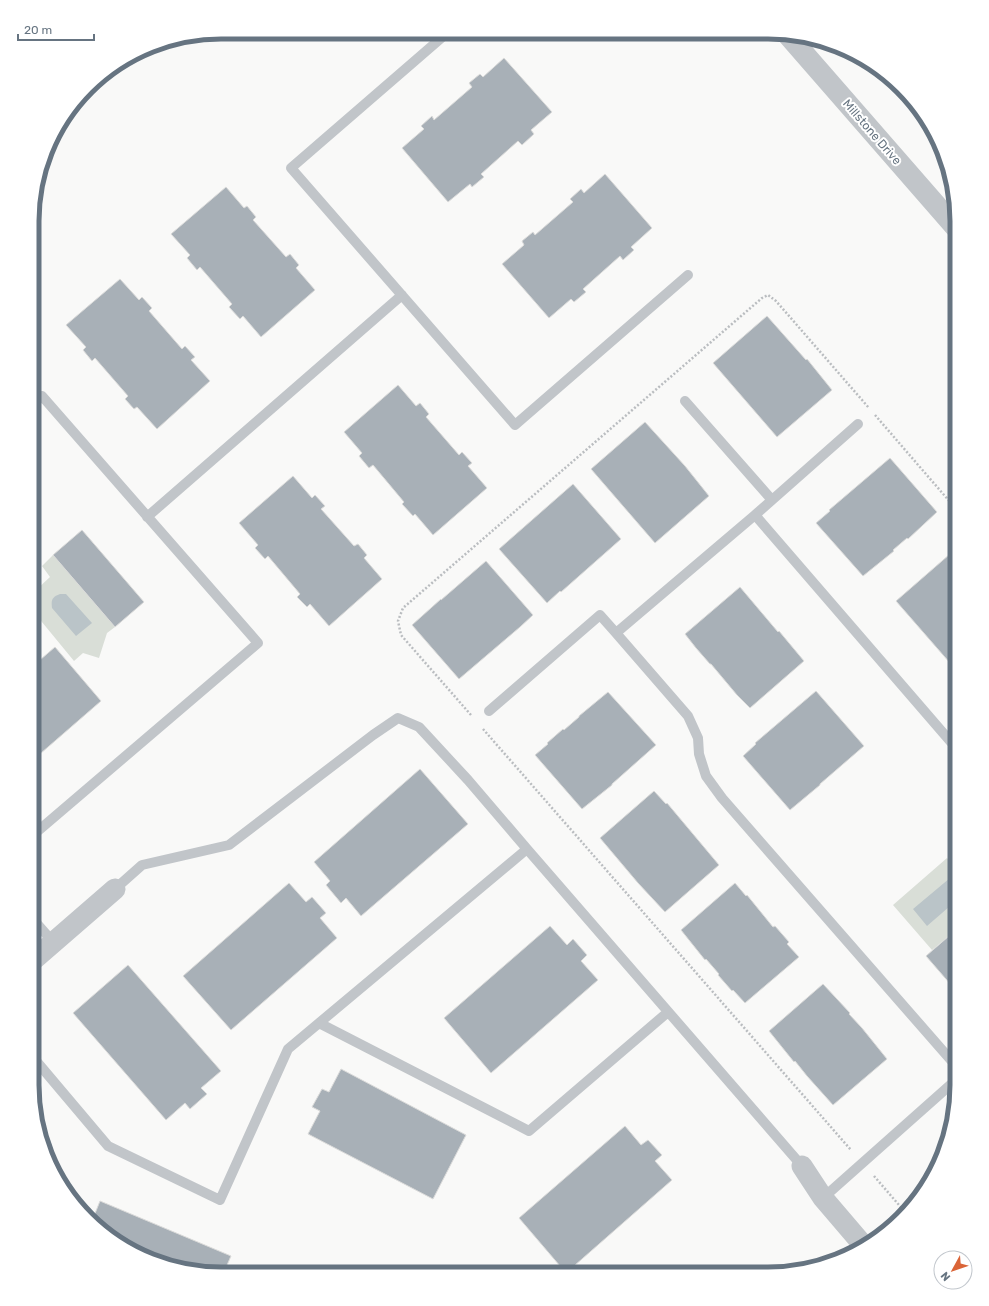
<svg xmlns="http://www.w3.org/2000/svg" width="989" height="1306" viewBox="0 0 989 1306" font-family="Rubik,sans-serif">
<style>
.green{fill:#d9ded7}
.water{fill:#bac4c8}
.building{fill:#a8b0b7;stroke:#dbdbda}
.lines{fill:none;stroke-linecap:round;stroke-linejoin:round}
.path{stroke:#babdc0;stroke-width:2.5;stroke-dasharray:2 2;stroke-linecap:butt}
.service{stroke:#c1c5c9;stroke-width:10}
.minor{stroke:#c1c5c9;stroke-width:21}
.labels{text-anchor:middle;stroke-width:4;stroke-linejoin:round;paint-order:stroke}
.street-label{font-size:12px;fill:#667481;stroke:#fff}
.rim{fill:none;stroke:#667481;stroke-width:5}
</style>
<rect width="100%" height="100%" fill="#f9f9f8"/>
<path class="green" d="M53,555L115,627L107,633L99,658L83,653L74,661L37,616L35,591L50,577L42,566Z
M947,858L957,869V929L932,950L893,905Z"/>
<path class="water" d="M60,594H66L92,623L76,636L52,608C51,600 52,597 60,594Z
M950,878L957,886V900L927,926L913,909Z"/>
<path class="building" d="M504,58L552,112L531,130L534,134L522,145L518,141L481,174L484,177L472,187L470,184L448,202L402,148L424,129L421,126L432,116L434,120L472,87L469,83L480,74L483,77Z
M605,174L652,228L631,247L634,250L623,260L620,256L583,289L586,292L574,302L571,299L549,318L502,264L524,245L522,241L533,232L535,235L573,202L570,199L581,189L584,193Z
M226,187L244,208L247,206L256,217L253,220L286,257L290,254L299,265L296,268L315,290L261,337L243,316L240,319L229,307L232,304L200,267L197,270L187,258L190,255L171,234Z
M120,279L139,300L142,297L152,308L149,311L182,349L185,346L195,357L191,360L210,381L157,429L137,407L134,409L125,399L128,396L95,358L92,361L83,350L86,347L66,325Z
M767,316L806,360L807,359L832,390L777,437L713,363Z
M398,385L416,406L420,403L429,414L426,417L459,455L462,452L472,463L468,466L487,488L433,535L415,514L413,516L402,504L404,502L373,465L369,468L359,456L362,453L344,432Z
M645,422L685,466L709,496L655,543L591,469Z
M890,458L937,512L908,539L907,538L893,550L894,551L863,576L816,523L830,511L829,510Z
M293,476L312,498L315,495L325,506L321,509L354,546L358,544L367,555L364,558L382,579L329,626L310,604L307,607L297,597L300,594L268,556L265,559L255,548L258,545L239,523Z
M573,484L621,539L561,592L560,591L547,603L499,549Z
M82,530L144,602L115,627L53,555Z
M950,554L957,562V671L896,601Z
M486,561L533,615L520,627L459,679L412,625L441,599V600Z
M740,587L778,632L779,631L804,661L750,708L737,695L711,664H710L696,648L685,634Z
M55,647L101,701L33,760V666Z
M816,691L864,746L820,784V785L790,810L743,756L756,744L755,743Z
M608,692L656,745L612,784V785L582,809L535,755L548,744L547,743L563,729L564,730L579,717V716Z
M420,769L468,824L361,916L346,898L341,903L326,885L330,881L314,862Z
M654,791L666,804L667,803L719,865L665,912L638,883L600,838Z
M289,883L306,902L312,897L326,913L320,918L337,938L231,1030L183,976Z
M735,883L746,896L747,895L773,927L775,926L789,942L787,944L799,957L745,1003L733,990L732,991L718,975L719,974L706,959L705,960L681,930Z
M550,926L567,945L573,939L587,955L581,961L598,980L491,1073L444,1018Z
M957,929V982L952,986L926,956Z
M128,965L221,1071L201,1088L207,1094L190,1109L185,1103L166,1120L73,1013Z
M823,984L850,1013L849,1014L862,1028L887,1059L833,1105L807,1076L795,1061L794,1062L769,1031Z
M341,1069L466,1135L433,1199L308,1134L320,1111L312,1107L322,1089L329,1092Z
M625,1126L641,1145L648,1140L662,1155L655,1161L672,1180L566,1273L519,1218Z
M54,1173L77,1198L73,1201Z
M100,1201L231,1256L224,1272H197L116,1242L92,1221Z"/>
<g class="lines">
<path class="path" d="M875,415L957,510
M471,715L401,635L398,621L403,608L762,298L768,295L776,301L869,408
M483,729L851,1150
M874,1176L905,1212"/>
<path class="service" d="M447,33L291,168L515,425L688,275
M685,401L772,500
M755,515L858,424
M147,517L402,295
M489,711L600,615L616,633
M32,836L258,643L42,396L33,404
M527,849L802,1166
M32,918L53,942
M319,1023L529,1131L668,1012
M32,1056L108,1146L220,1200L288,1049L527,849L468,780L419,727L398,718L373,735L229,845L142,865L115,889
M957,1067L722,798L706,776L699,754L698,738L688,716L616,633L755,515L957,749
M823,1198L957,1079"/>
<path class="minor" d="M787,34L957,229
M32,961L115,889
M802,1166L823,1198L864,1246"/>
</g>
<g class="labels">
<g class="street-label">
<text transform="translate(872 132) rotate(49)" y="4">Millstone Drive</text>
</g>
</g>
<path d="M0 0H989V1306H0ZM221 39H768A182 182 0 0 1 950 221V1085A182 182 0 0 1 768 1267H221A182 182 0 0 1 39 1085V221A182 182 0 0 1 221 39Z" fill="#fff" fill-rule="evenodd"/>
<path class="rim" d="M221 39H768A182 182 0 0 1 950 221V1085A182 182 0 0 1 768 1267H221A182 182 0 0 1 39 1085V221A182 182 0 0 1 221 39Z"/>
<g transform="translate(953 1270) rotate(230)"><circle r="19" fill="#ffffff" stroke="#c2c7cd"/>
<path d="M0-3L7 15L0 10L-7 15Z" fill="#da6437"/>
<text y="-6" font-size="11" font-weight="bold" text-anchor="middle" fill="#667481">N</text>
</g>
<path d="M18 34v6h76v-6" fill="none" stroke="#667481" stroke-width="2"/>
<text x="24" y="34" font-size="12" fill="#667481" stroke="#ffffff" stroke-width="3" paint-order="stroke">20 m</text>
</svg>
